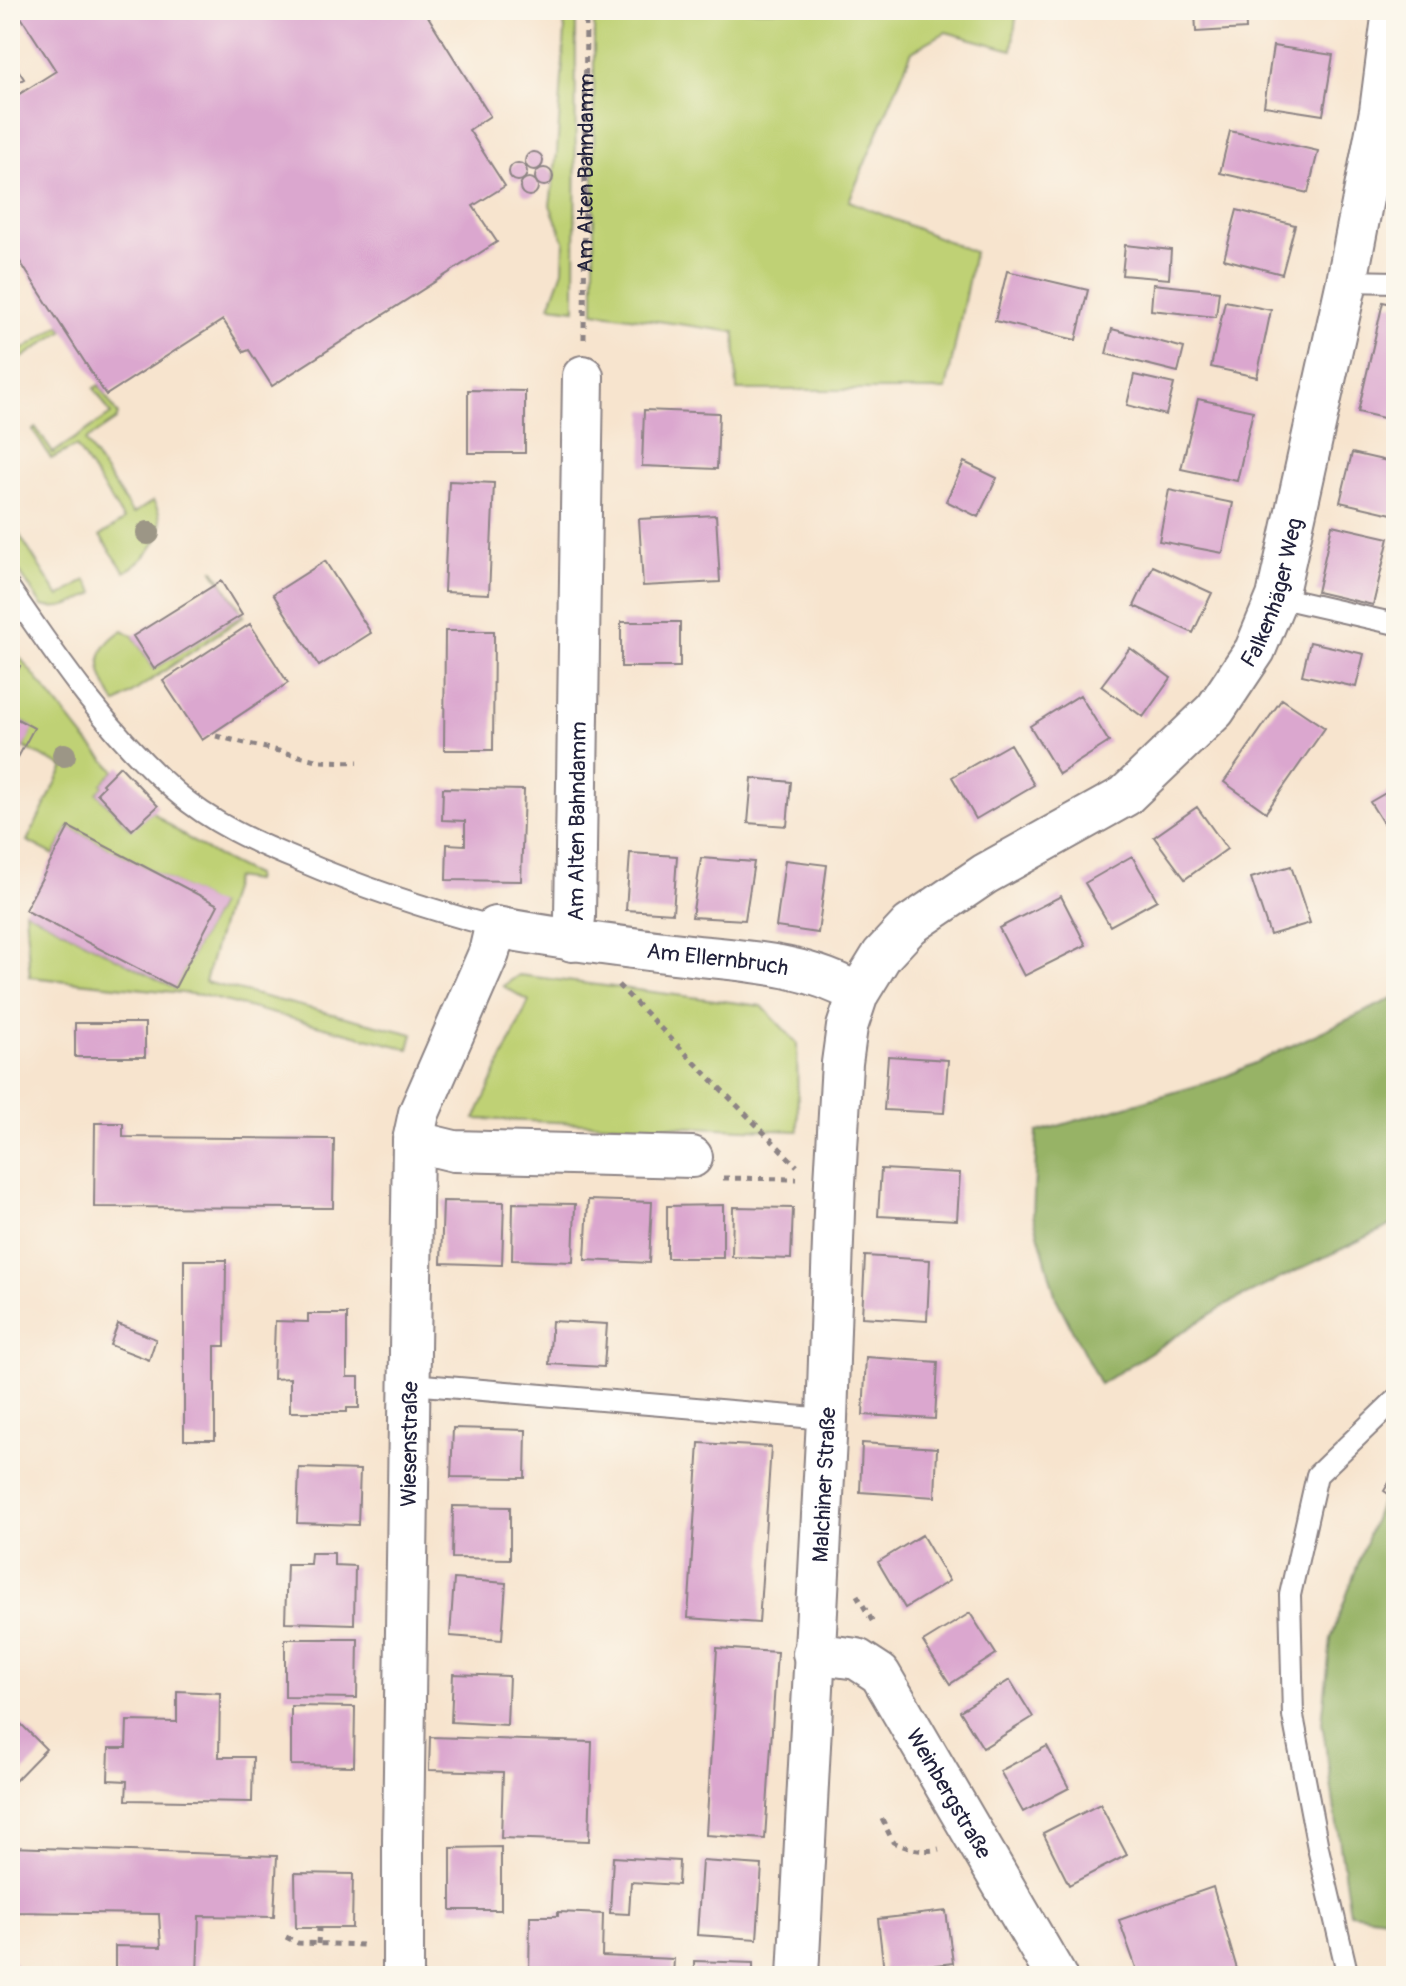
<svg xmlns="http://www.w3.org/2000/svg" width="1406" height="1986" viewBox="0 0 1406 1986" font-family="Pangolin,sans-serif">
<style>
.green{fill:#bfd174;stroke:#707a58;stroke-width:2}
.forest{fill:#97b366;stroke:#5c6a50;stroke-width:2}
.building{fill:#dba7cf}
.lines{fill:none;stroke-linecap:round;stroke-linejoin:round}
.service-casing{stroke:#8c8384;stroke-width:24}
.minor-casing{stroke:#8c8384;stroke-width:44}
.path{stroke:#8c8384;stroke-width:5;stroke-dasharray:6 6;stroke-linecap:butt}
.service{stroke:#fff;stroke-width:20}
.minor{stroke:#fff;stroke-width:40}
.tree{fill:#9c9686}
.labels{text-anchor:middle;stroke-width:6;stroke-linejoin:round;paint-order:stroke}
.street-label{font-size:22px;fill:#22223b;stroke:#fbf7ec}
</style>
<rect width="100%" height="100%" fill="#fbf7ec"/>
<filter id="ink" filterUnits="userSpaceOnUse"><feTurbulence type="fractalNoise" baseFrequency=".0125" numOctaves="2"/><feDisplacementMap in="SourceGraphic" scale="16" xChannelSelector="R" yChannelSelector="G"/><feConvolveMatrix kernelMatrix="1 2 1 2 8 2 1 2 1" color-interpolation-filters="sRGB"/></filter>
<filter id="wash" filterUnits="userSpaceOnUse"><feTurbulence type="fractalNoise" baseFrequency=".006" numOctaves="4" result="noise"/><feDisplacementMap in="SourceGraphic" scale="32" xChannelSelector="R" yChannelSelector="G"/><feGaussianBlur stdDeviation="1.8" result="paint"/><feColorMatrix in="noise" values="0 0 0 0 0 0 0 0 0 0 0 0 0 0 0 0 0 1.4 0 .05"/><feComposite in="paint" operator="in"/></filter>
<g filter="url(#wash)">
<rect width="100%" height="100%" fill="#f7e4ce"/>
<path class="green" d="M563,10H576L575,309L550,306L563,270L564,241L550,205L557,153L565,31Z
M594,10H1017L1012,50L946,32L912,51L849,201L974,252L946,390H737L735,332L594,312Z
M60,325L64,330L10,366V358Z
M99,385L118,415L116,420L85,441L133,514L153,501C172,529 151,556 125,572L100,536L124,520L76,446L51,459L33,430L36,428L53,453L111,414L94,388Z
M10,520L59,597L86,580L95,593C75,603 63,611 42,606L10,557Z
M213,570H214L244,616L116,704C99,674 88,652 123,630L133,636L154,669L241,615Z
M10,645L86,740L115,771L102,784L104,786L97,793L131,829L152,811C183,838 217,858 255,875L254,881L234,878L205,982L413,1034L409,1049L201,995L30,977L25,910L174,988L218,906L69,827L54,855L27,841L64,767L23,747L33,728L10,715V686L20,667L10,661Z
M519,975L762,1006L797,1043L798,1131L475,1119L529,1001L503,986Z"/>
<path class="forest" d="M1396,997V1223L1227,1304L1100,1384L1056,1298L1033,1215L1037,1132L1220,1079Z
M1384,1491L1396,1499V1937L1385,1918L1350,1913L1322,1722L1331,1639Z"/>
<g id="blocks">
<path class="building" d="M10,10H424L490,116L469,130L505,186L473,206L497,242L272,386L249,350L244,352L223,320L106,395L10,246V100L56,71L19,14L10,19Z
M1195,10H1245L1246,29L1196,32Z
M1273,46L1333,55L1323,115L1264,106Z
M10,57L24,79L10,87Z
M1230,131L1318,151L1308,193L1220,173Z
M525 161a9 9 0 1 1 18 0a9 9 0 1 1-18 0Z
M509 172a9 9 0 1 1 18 0a9 9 0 1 1-18 0Z
M535 177a9 9 0 1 1 18 0a9 9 0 1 1-18 0Z
M520 187a9 9 0 1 1 18 0a9 9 0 1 1-18 0Z
M1237,210L1295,225L1282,274L1224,259Z
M1125,245L1171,250L1169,279L1122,275Z
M1007,271L1088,290L1076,340L995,321Z
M1153,284L1219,291L1216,317L1151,310Z
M1225,301L1271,310L1257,377L1211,367Z
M1383,302L1396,305V421L1358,412Z
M1112,329L1184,348L1178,372L1106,354Z
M1134,375L1174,384L1166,415L1127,405Z
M468,390L525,391V453H468Z
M1198,399L1253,411L1237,481L1181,469Z
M644,410L719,413L717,469L642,466Z
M1352,453L1396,463V515L1340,502Z
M964,462L997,478L978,517L946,501Z
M449,481L494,483L489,594L444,592Z
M1169,490L1233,503L1223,553L1159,541Z
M716,515L720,582L643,586L639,519Z
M1332,525L1389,538L1373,605L1317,592Z
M325,561L371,633L319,666L273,594Z
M1153,566L1212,593L1193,633L1134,606Z
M221,581L242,615L154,669L133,636Z
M621,622H680V667H621Z
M250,624L288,683L202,740L163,681Z
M445,631H494L493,750H444Z
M1310,642L1364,654L1356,687L1302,675Z
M1130,648L1171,678L1143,717L1101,686Z
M10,661L20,666L10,686Z
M1080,695L1109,742L1059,774L1030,726Z
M1282,699L1325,728L1266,812L1224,782Z
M10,715L34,728L10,772Z
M1010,744L1034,785L976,819L952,777Z
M120,766L158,806L132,830L97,793L104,786L102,784Z
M752,778L791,782L787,826L748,823Z
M1396,787V844L1370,802Z
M443,788L524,790L521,881L446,880L447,844L465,845V821L442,820Z
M1197,807L1227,849L1185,879L1154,837Z
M69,827L218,905L175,988L25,910Z
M630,853L677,856L673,913L626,910Z
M1132,856L1157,900L1110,926L1085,883Z
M701,858L754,862L745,920L692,917Z
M785,860L827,865L818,933L776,927Z
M1291,866L1310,923L1270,935L1251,878Z
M1061,896L1086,945L1024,976L999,928Z
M75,1023H145V1057H75Z
M888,1056L948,1060L944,1113L884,1110Z
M95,1123H123V1137L334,1139L333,1208L94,1207Z
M881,1169L960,1173L957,1220L878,1216Z
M588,1200L652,1202L649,1263L585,1260Z
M443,1201L504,1202L502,1265L441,1263Z
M513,1203L575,1204L573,1262L512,1260Z
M723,1205V1258H667V1206Z
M733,1207L793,1208L791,1259L732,1257Z
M865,1256L930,1260L927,1321L862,1317Z
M184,1260H226L225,1346H215V1440H184Z
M308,1314H347V1377H359V1408H347V1412H290V1378L273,1379L275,1321L308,1322Z
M552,1321L607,1324L604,1367L549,1364Z
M118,1324L156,1339L149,1360L110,1345Z
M866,1357L938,1362L935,1419L863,1415Z
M453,1428L526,1430L525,1478L451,1477Z
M699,1443L771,1447L759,1623L688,1618Z
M862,1443L937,1448L935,1497L860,1492Z
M299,1468L360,1470L358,1525L297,1523Z
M1396,1471V1499L1384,1491Z
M453,1506L510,1507V1559L452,1558Z
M922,1535L949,1581L905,1608L878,1562Z
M311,1553H334V1565L355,1566L354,1624L285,1622L287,1564H310Z
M454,1579L506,1583L502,1640L450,1636Z
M970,1613L996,1654L950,1684L923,1642Z
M285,1639H358L357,1698L285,1697Z
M717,1648L777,1652L765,1839L706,1835Z
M453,1674L509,1676L507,1725L451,1722Z
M1010,1680L1033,1717L983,1748L960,1711Z
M177,1691L220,1693L219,1757H253L252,1802L126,1800L127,1781L108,1780L109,1748H126L127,1721L177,1722Z
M291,1706L355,1707L354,1766L291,1765Z
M10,1713L46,1749L10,1786Z
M430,1737L592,1742L589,1841L501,1838L503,1772L429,1770Z
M1047,1746L1069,1788L1023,1812L1000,1771Z
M1100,1804L1127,1855L1069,1885L1043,1833Z
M10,1847L277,1856L274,1917L199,1916L197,1976H115V1946L161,1947L159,1914L10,1912Z
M501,1847V1910H451V1848Z
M613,1857L679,1861L678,1885L631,1882L629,1914L610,1913Z
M702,1861L762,1865L757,1939L697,1935Z
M295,1873L353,1874L352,1928H296Z
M1213,1887L1239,1976H1139L1119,1920Z
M946,1911L953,1963L884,1971L878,1919Z
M558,1912L603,1914L602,1956L674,1959L673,1976H529L530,1916H558Z
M10,1955L22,1976H10Z
M694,1961L753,1963V1976H694Z"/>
</g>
</g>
<g filter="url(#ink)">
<use href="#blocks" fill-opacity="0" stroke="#8c8384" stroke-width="2"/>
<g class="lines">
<defs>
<path id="service" d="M1347,281L1396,282
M10,589C59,661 109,734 176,792C211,823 256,843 298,860C363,888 427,909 495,927
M1277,597L1396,624
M411,1384L827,1419
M1348,1976L1318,1848L1293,1716L1290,1595L1317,1475L1396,1399"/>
<g id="minor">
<path id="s2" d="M572,941L575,917L583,376"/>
<path d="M413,1141L454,1151L692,1157"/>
<path id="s3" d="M813,1653L857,1659L880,1674L1056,1976"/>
<path id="s4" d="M403,1976V1840L413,1141L419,1113L489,953L495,927C554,938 613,946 673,953C736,961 803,961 858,994"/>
<path id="s5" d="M798,1976L827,1419L835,1182L842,1063L847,1027L858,994L882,955L910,925L985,874L1125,796L1215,710L1255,650L1277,597L1347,281L1380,111L1393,10"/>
</g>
</defs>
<use href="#service" class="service-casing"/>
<use href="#minor" class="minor-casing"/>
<g class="path">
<path id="s1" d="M584,339L586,10"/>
<path d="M216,736L320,761L358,762"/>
<path d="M618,985L797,1166"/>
<path d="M723,1178L797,1179"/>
<path d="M857,1595L874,1624"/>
<path d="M882,1819L893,1842C909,1849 922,1853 939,1849"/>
<path d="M286,1937L298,1943L366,1945"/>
<path d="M318,1944L319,1928"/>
</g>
<use href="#service" class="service"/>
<use href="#minor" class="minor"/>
</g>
<g class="tree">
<circle cx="148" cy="533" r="12"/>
<circle cx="64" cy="755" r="12"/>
</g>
</g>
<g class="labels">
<g class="street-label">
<text dy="8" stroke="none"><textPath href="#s1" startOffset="166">Am Alten Bahndamm</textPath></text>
<text dy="8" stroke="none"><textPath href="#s5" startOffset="1580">Falkenhäger Weg</textPath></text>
<text dy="8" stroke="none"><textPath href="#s2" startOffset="120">Am Alten Bahndamm</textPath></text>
<text dy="8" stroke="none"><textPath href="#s4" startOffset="1290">Am Ellernbruch</textPath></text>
<text dy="8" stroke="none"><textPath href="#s4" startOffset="532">Wiesenstraße</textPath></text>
<text dy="8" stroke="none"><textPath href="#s5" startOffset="492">Malchiner Straße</textPath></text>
<text dy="8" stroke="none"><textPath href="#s3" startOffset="210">Weinbergstraße</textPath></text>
</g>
</g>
<rect width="1406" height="1986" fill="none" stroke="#fbf7ec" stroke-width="40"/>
</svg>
